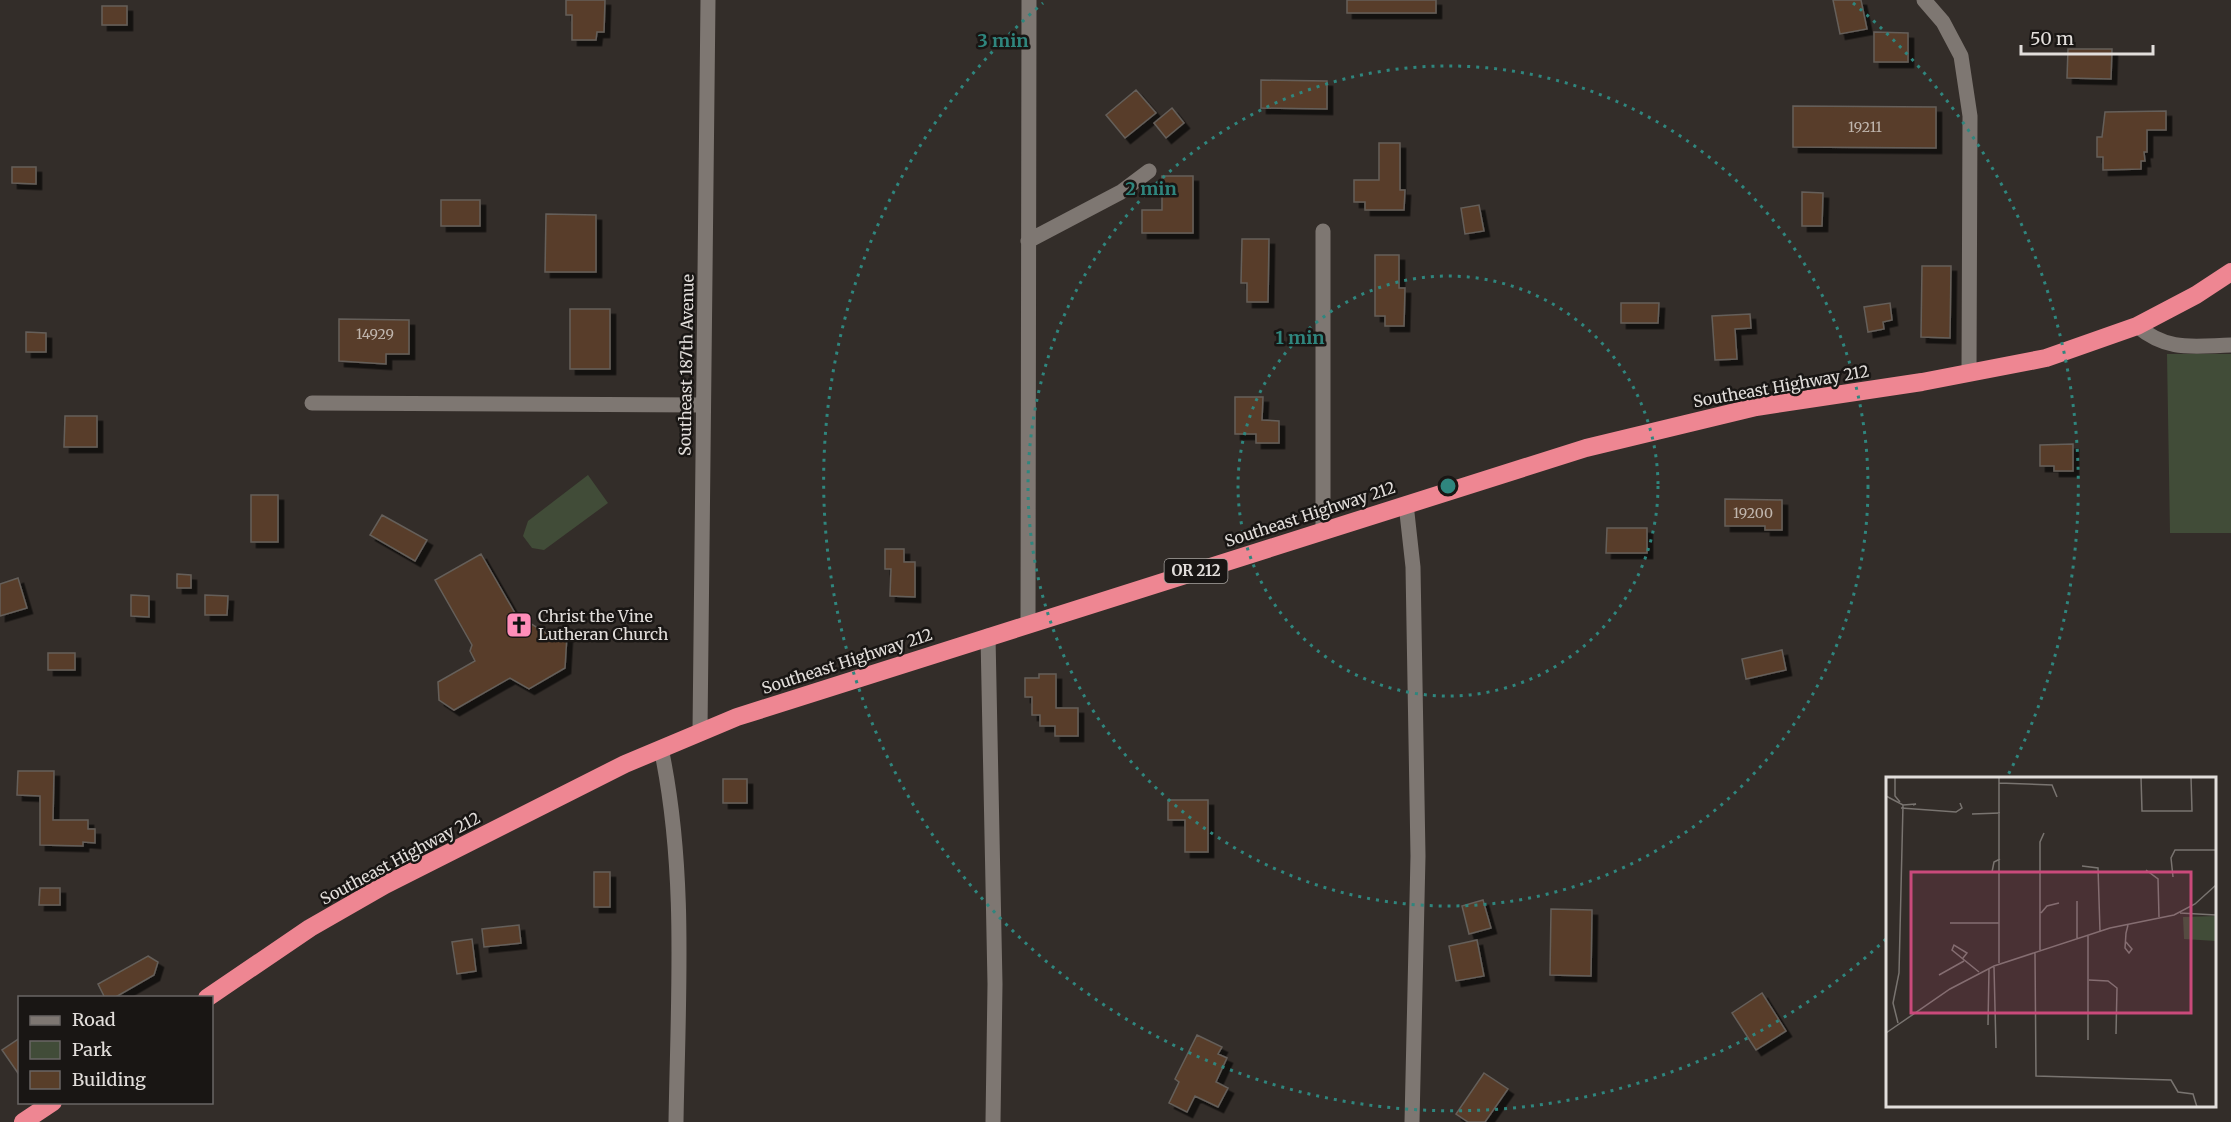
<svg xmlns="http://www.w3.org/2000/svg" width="2231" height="1122" viewBox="0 0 2231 1122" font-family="Merriweather,serif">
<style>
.green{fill:#414c38}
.building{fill:#583e29;stroke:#655f5a;stroke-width:1.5;filter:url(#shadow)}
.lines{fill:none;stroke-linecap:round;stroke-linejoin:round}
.street{stroke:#7e7772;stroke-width:15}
.highway{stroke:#ee8692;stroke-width:18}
.ring{fill:none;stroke:#2f867e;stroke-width:3;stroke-dasharray:3 6}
.labels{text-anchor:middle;stroke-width:5;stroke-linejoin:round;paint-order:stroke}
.number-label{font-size:14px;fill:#c0b6ae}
.shield{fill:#191614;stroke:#a6a29f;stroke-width:1.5}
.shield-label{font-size:15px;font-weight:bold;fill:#e2dedb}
.street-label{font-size:16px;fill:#e2dedb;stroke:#191614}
.poi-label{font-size:16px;fill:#e2dedb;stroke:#191614;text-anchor:start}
.inset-road{fill:none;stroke:#797470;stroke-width:1.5}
.view{fill:#ca4a7b;fill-opacity:0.15;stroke:#ca4a7b;stroke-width:3}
.inset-edge{fill:none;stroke:#e2dedb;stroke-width:3}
.centre{fill:#2f867e;stroke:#191614;stroke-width:3}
.ring-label{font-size:18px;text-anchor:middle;font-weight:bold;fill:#2f867e;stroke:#191614;stroke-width:5;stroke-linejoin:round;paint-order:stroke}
</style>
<defs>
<filter id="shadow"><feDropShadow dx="5.5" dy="5.5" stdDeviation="0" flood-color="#0009"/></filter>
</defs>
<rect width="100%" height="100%" fill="#332d29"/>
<path class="green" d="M2167,354H2231V533H2170Z
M588,475L608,503L544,550L532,548L523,536L528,521Z"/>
<path class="building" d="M566,0H605L604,32H597L596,40H572V15H566Z
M1347,0H1436V13H1347Z
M1833,0H1861L1867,29L1840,34Z
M102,6H127V25H102Z
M1874,32L1908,33V62H1874Z
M2068,49H2112L2111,79L2067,78Z
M1261,80L1327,81V109L1261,108Z
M1136,90L1156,113L1125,138L1106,115Z
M1793,106L1936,107V148L1793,147Z
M1172,108L1184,123L1166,138L1154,123Z
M2166,111V130H2147V152H2144L2145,161H2141V169L2103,170V157H2097V137H2102L2105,112Z
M1379,143H1400V190H1405L1404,210H1365V202H1354V180H1379Z
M12,167H36V184L12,183Z
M1162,176H1193V233H1142V210H1162Z
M1802,192L1823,193L1822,226H1802Z
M441,200H480V226H441Z
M1479,205L1484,231L1465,234L1461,208Z
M546,214L596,215V272H545Z
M1242,239H1269L1268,302H1247V283H1241Z
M1375,255H1399V288H1405L1404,326H1385V316H1375Z
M1922,266H1951L1950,338L1921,337Z
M1621,303H1659L1658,323H1621Z
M1890,303L1892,320L1883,322L1884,329L1868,332L1864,307Z
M570,309H610V369H570Z
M1750,314L1751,328L1735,329L1737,359L1715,360L1712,316Z
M339,319L409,320V354H386V364L339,361Z
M26,332L46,333V352H26Z
M1235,397H1263L1262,420L1279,421V443H1256V434H1235Z
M65,416H97V447H64Z
M2073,444V471H2054V466H2040V445Z
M251,495H278V542H251Z
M1725,499L1782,500V530H1765V526H1725Z
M382,515L427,540L415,561L370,535Z
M1607,528H1647V553H1606Z
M885,549H904V562H915V597L890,596L891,569H885Z
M481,554L523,627L530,623L549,635H567L565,668L529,689L510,678L454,710L439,700L438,682L475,661L470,651L472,645L435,580Z
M177,574L191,575V588H177Z
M18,578L27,608L0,616V584Z
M131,595L149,596V617L131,616Z
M205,595L228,596L227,615H205Z
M1782,650L1786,670L1746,679L1742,659Z
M48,653H75V670H48Z
M1039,674H1056V708H1078V736H1055V726H1040V715H1032V697H1025V678H1039Z
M18,771H54L53,820H88V829H95V843L83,842V846L40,845V796L17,795Z
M723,779H747V803H723Z
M1168,800H1208V852H1185V820H1168Z
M594,872H610V907H594Z
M40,888H60V905H39Z
M1483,900L1491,928L1469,934L1462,906Z
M1551,909L1592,910L1591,976L1550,975Z
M519,925L521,943L484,947L482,929Z
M472,939L476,971L457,974L452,942Z
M1477,940L1484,976L1456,981L1449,946Z
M148,956L158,962L154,975L114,998H105L98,984Z
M1762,993L1786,1031L1756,1050L1732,1013Z
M1197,1035L1222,1047L1218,1054L1227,1058L1216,1082L1228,1088L1218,1107L1195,1096L1187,1112L1169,1103L1179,1082L1175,1079Z
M20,1038V1076L2,1050Z
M1484,1073L1508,1089L1485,1122H1468L1456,1114Z"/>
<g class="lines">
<path class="street" d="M1924,0L1943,22L1961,56L1970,116L1969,373
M1323,231V531
M1028,241L1121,192L1149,171
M2137,326C2168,352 2193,346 2231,345
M312,403L703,405
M1406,504L1413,567L1418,856L1412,1122
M1028,624L1029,0
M988,636L995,984L993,1122
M700,731L708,0
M661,748C687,871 678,997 676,1122"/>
<path class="highway" d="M207,998L310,928L385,885L625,764L737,717L1586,448L1756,407L1922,382L2046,358L2137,326L2196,295L2231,272
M23,1122L53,1102"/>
</g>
<g class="ring">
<circle cx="1448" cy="486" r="210"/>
<circle cx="1448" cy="486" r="420"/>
<path d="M1886 939A630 630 0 1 1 1043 3M1853 3A630 630 0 0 1 2007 777"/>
</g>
<defs>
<symbol id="church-square" viewBox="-11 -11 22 22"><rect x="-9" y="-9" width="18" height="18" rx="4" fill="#ff8eba" stroke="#191614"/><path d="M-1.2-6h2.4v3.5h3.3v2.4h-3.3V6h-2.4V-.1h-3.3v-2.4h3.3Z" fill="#111"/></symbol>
</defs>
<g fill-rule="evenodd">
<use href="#church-square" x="504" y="610" width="30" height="30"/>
</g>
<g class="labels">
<g class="number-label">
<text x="1865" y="132">19211</text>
<text x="375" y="339">14929</text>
<text x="1753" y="518">19200</text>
</g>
<rect class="shield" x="1164.5" y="559" width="63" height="24" rx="4.5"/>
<g class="shield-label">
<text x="1196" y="576">OR 212</text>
</g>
<g class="street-label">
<text transform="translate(686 365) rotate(-89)" y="6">Southeast 187th Avenue</text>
<text transform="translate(1781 386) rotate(-10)" y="6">Southeast Highway 212</text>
<text transform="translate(1310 514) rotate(-18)" y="6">Southeast Highway 212</text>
<text transform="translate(847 661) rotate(-18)" y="6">Southeast Highway 212</text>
<text transform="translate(400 858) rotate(-28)" y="6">Southeast Highway 212</text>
</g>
<g class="poi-label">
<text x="538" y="622">Christ the Vine<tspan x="538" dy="18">Lutheran Church</tspan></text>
</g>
</g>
<g transform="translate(1886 777)">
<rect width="330" height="330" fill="#332d29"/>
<path d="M330,139V164L298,162L297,140Z" fill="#414c38"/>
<path class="inset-road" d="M9,0V19L14,25M255,0L256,34H306L305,0M113,6L166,8L171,20M0,19L17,28L30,27L27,28M15,31L70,35L76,31L74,26M86,37L114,36M196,89L212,91L214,154M260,93L272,102L273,140M114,95H106L108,85L114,82M287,100L285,81L289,73H330M191,124V161M155,136L161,129L173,126M294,136L330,138M64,146H113M202,159V263M240,165L246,172L243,176L239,171L240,156L242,148M154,173V65L158,56M149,176L150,299L285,303L292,315L307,317L311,330M77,181L81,176L68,168L66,173L93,195M113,186V0M108,190L110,271M53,198L78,184M203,203L222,204L231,211L230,257M12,246L7,226L13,196L17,28M102,248L103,192M0,256L64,212L108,189L224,151L288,138L309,127L330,108"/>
<path class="view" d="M25,95H305V236H25Z"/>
<rect width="330" height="330" class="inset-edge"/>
</g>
<circle cx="1448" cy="486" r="9" class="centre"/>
<g class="ring-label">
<text x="1003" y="47">3 min</text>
<text x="1151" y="195">2 min</text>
<text x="1300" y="344">1 min</text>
</g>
<rect x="18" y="996" width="195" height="108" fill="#191614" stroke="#696664" stroke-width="1.5"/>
<rect x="30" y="1016" width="30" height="9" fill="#7e7772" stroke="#696664" stroke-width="1.5"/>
<text x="72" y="1026" font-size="18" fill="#e2dedb">Road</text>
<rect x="30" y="1041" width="30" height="18" fill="#414c38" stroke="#696664" stroke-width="1.5"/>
<text x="72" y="1056" font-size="18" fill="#e2dedb">Park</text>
<rect x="30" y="1071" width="30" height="18" fill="#583e29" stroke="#696664" stroke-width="1.5"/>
<text x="72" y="1086" font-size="18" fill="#e2dedb">Building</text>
<path d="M2021 45v9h132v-9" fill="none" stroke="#e2dedb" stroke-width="3"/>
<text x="2030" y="45" font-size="18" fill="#e2dedb" stroke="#191614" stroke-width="4.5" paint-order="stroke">50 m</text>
</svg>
